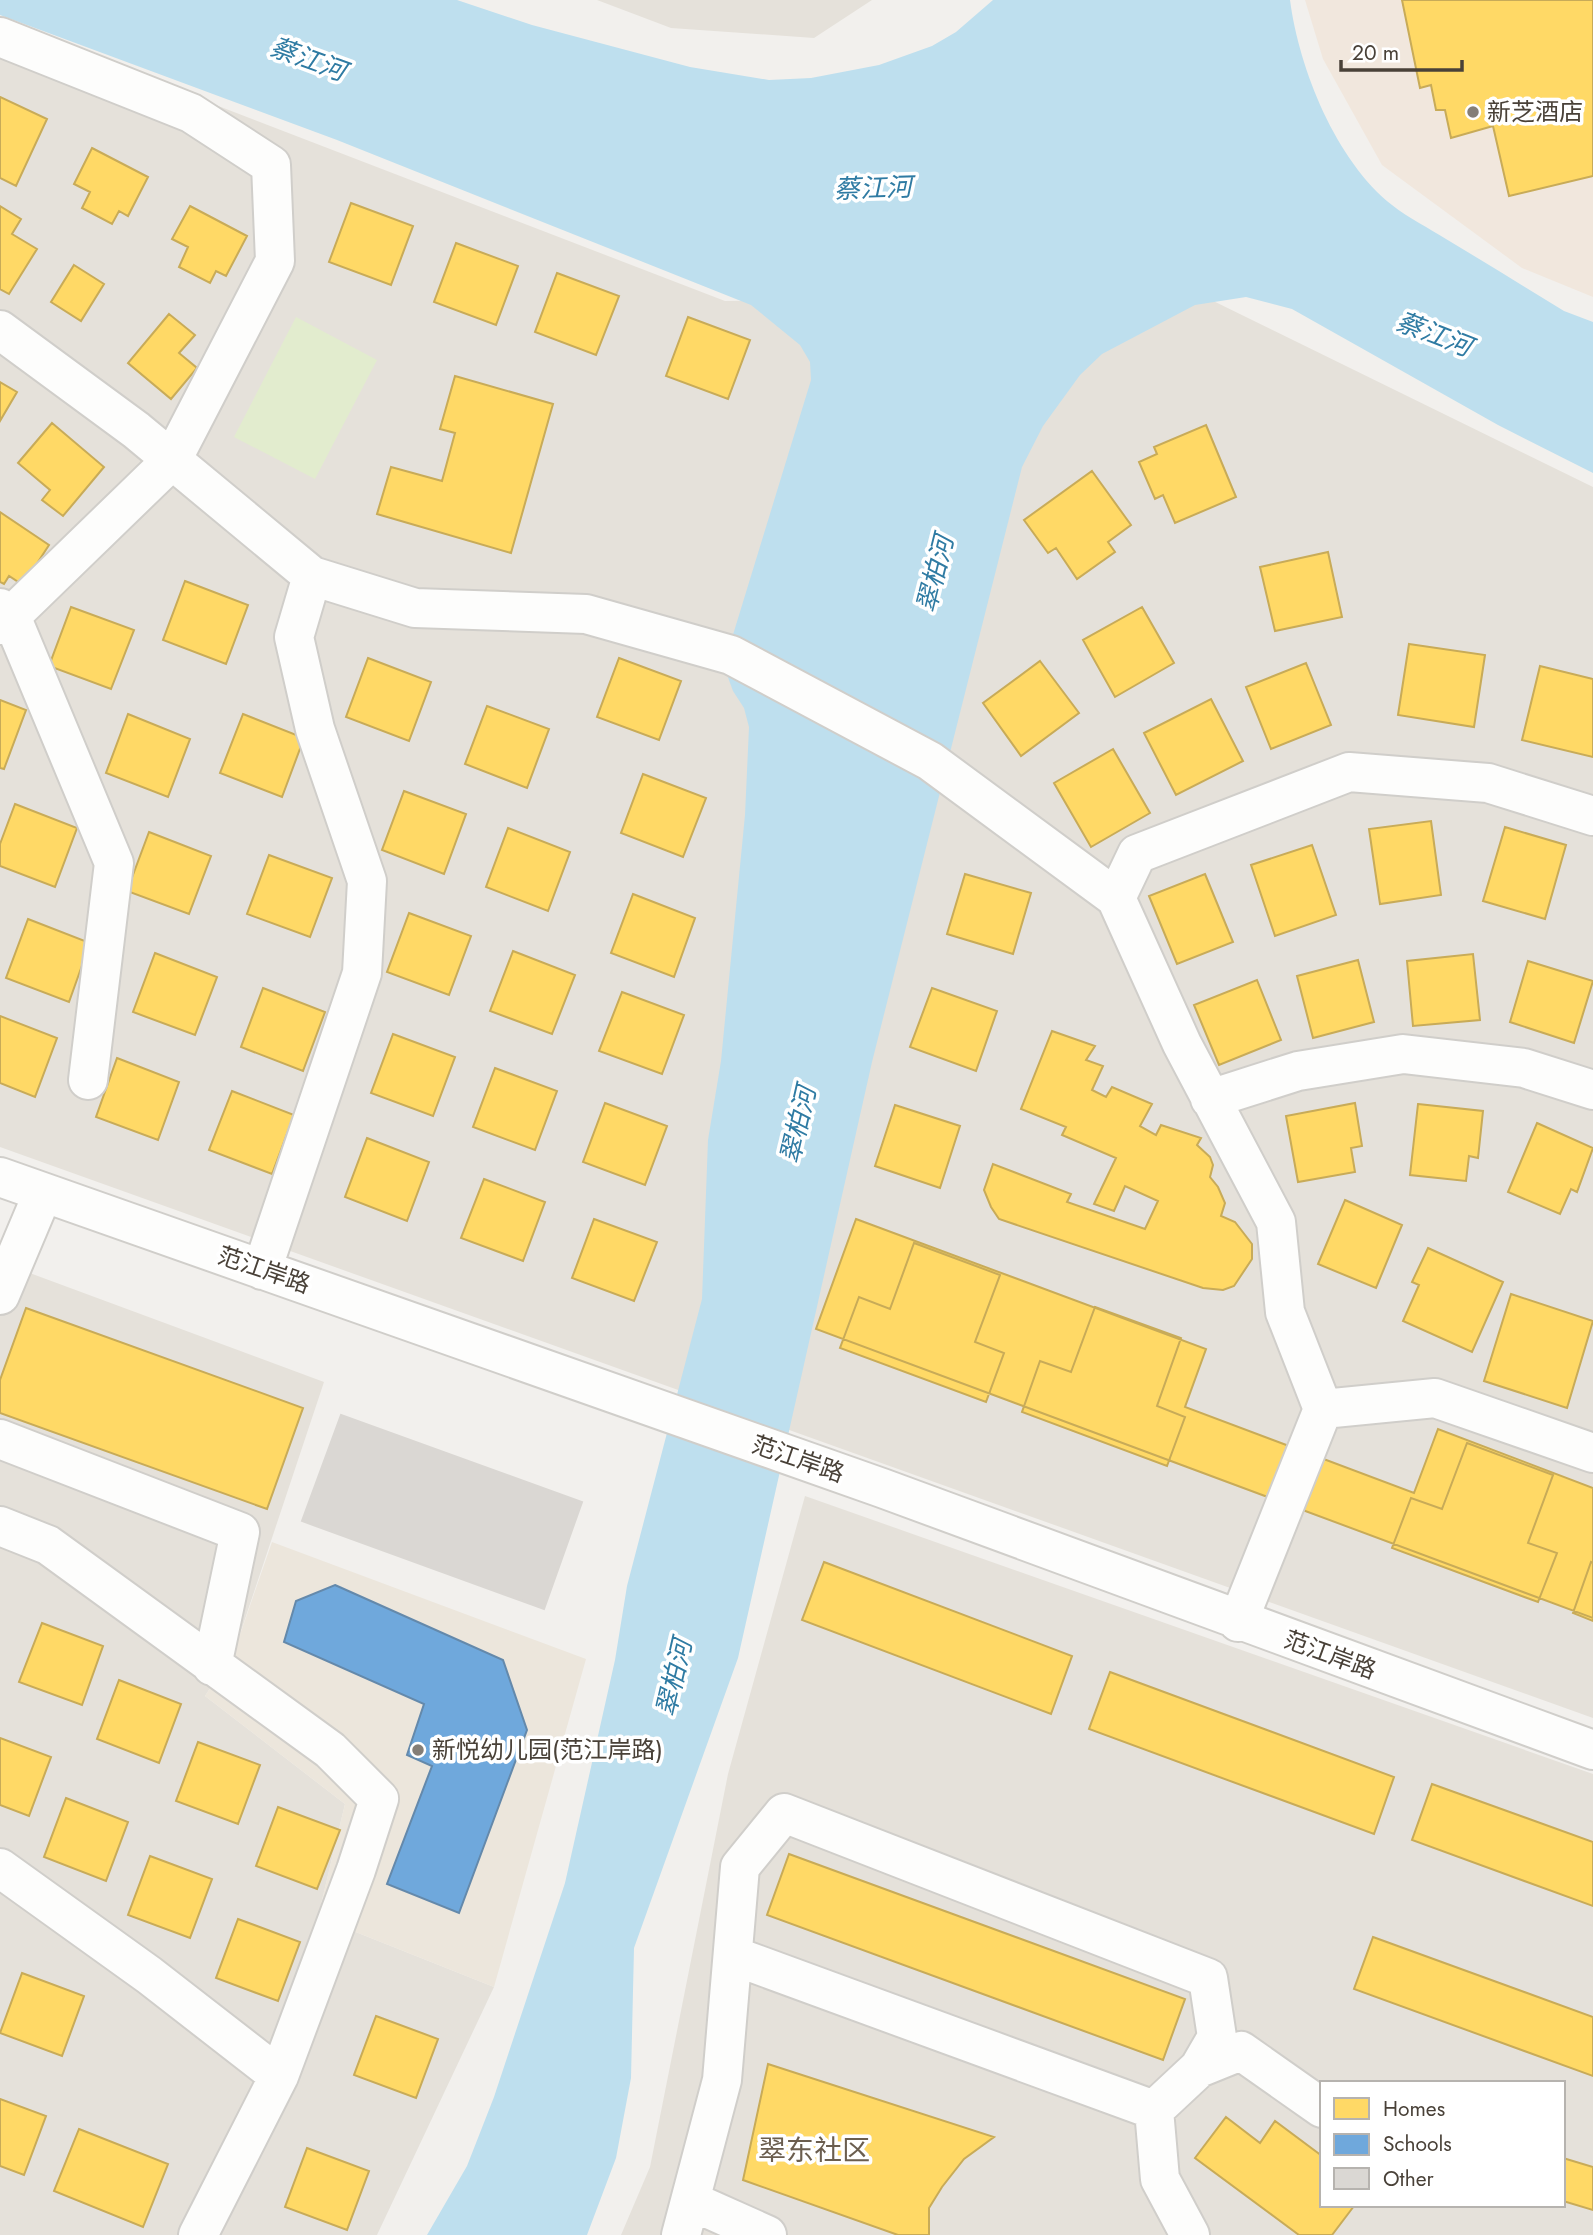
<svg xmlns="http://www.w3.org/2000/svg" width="1593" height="2235" viewBox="0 0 1593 2235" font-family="Jost,'Noto Sans SC',sans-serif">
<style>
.residential{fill:#e5e1da;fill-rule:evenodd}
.commercial{fill:#f1e7dd}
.education{fill:#ece6dc}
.green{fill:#e2ecce}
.water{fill:#bedfee}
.homes{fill:#ffd966;stroke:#c8ab58;stroke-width:2}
.schools{fill:#6fa8dc;stroke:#6489ab;stroke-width:2}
.building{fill:#dad7d3;stroke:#dad7d3;stroke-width:2}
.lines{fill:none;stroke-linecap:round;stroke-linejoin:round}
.minor-casing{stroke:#d0ceca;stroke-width:42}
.minor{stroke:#fdfdfc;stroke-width:38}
.poi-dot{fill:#847e77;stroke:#fff;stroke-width:2.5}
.labels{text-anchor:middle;stroke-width:7;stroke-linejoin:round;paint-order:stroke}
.poi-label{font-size:24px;fill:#494138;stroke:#fff;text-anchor:start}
.street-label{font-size:24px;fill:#494138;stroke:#fff}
.water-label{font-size:26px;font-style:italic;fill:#2f7ba3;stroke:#fff}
.quarter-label{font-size:28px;fill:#6b5e4f;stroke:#fff}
</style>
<rect width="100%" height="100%" fill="#f2f0ed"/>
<path class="residential" d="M597,0H872L814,38L671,28Z
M0,22L725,301L1199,294L1593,487V1718L0,1147Z
M0,1262L324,1382L234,1652L205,1696L345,1804L318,1917L494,1987L377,2235H0Z
M805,1496L1593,1774V2235H621L650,2167L728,1774ZM1322,2083H1563V2205H1322Z"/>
<path class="commercial" d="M1305,0H1593V297L1522,268L1382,165L1323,59Z"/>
<path class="education" d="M272,1542L586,1659L494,1987L318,1917L345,1804L205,1696L234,1652Z"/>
<path class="green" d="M296,317L377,360L315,479L234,437Z"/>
<path class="water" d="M0,0H457L532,25L690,67L769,80L811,78L879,65L932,46L956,32L993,0H1290C1299,69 1336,161 1392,205C1408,218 1429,228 1446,239C1486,263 1525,287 1564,311L1593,322V473L1498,425L1292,309L1246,297L1195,305L1102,354L1080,375L1043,426L1022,467L872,1062L738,1658L634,1948L631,2078L616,2158L587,2235H427L467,2166L494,2097L565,1883L615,1660L627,1586L702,1299L708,1140L721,1061L745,815L749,727L744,708L733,691L726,672L728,651L811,380L810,362L800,345L751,305L337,140L0,15Z"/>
<path class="homes" d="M1402,0H1593V176L1509,196L1493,126L1451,138L1445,110H1436L1431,85L1420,88Z
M0,97L47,119L16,186L0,178Z
M92,148L148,177L128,216L119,211L112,224L82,208L90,192L74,184Z
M351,203L413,226L391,285L329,262Z
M0,206L21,219L12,234L37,249L9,294L0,289Z
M190,206L247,236L226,276L216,271L210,283L179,267L188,247L172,239Z
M456,243L518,266L496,325L434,302Z
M74,265L104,284L81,321L51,302Z
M557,273L619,296L596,355L535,332Z
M169,314L195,335L179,353L197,368L171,399L128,363Z
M688,317L750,340L728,399L666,376Z
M455,376L553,404L511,553L377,514L391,467L442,481L455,433L440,429Z
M0,382L17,392L0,421Z
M52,423L104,467L63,516L42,500L50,490L18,463Z
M1206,425L1236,497L1175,523L1163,495L1155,499L1139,462L1157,454L1154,447Z
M1092,471L1131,525L1108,542L1115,552L1077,579L1056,548L1048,553L1024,520Z
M0,512L49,545L23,585L9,576L4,584L0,582Z
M1328,552L1342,617L1275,631L1260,567Z
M185,581L248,605L226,664L163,640Z
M71,607L134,630L111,689L49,666Z
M1142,607L1174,663L1115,697L1083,640Z
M1409,644L1485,655L1474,727L1398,715Z
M368,658L431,682L409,741L346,717Z
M619,658L681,681L659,740L597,717Z
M1040,661L1079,713L1021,756L983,703Z
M1306,663L1331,725L1271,749L1246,687Z
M1540,666L1593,679V757L1522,740Z
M1211,699L1243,761L1176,795L1144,733Z
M0,700L26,710L4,769L0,768Z
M487,706L549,729L527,788L465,764Z
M128,714L190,739L168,797L106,773Z
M243,714L304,738L282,797L220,773Z
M1113,749L1150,813L1091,847L1054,783Z
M643,774L706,798L683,857L621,833Z
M404,791L466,814L444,874L382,850Z
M15,804L77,828L55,887L0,866V844Z
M1431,821L1441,895L1380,904L1369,829Z
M1505,827L1566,845L1545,919L1483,901Z
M508,828L570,852L548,911L486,887Z
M149,832L211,856L189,914L127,891Z
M1312,845L1336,915L1275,936L1251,865Z
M269,855L332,878L310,937L247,914Z
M965,874L1031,893L1013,954L947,934Z
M1205,874L1233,942L1177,964L1149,896Z
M633,894L695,918L674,977L611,953Z
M409,913L471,936L449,995L387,972Z
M28,919L90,943L69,1002L6,978Z
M513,951L575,975L552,1034L490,1011Z
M155,953L217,977L195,1035L133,1012Z
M1473,954L1480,1020L1413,1026L1407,961Z
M1358,960L1374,1022L1313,1038L1297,976Z
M1528,961L1593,981L1574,1043L1510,1022Z
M1257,980L1281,1040L1219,1065L1194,1005Z
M263,988L325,1012L303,1071L241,1047Z
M932,988L997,1011L976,1071L910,1047Z
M622,992L684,1015L662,1074L599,1051Z
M0,1016L57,1038L35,1097L0,1083Z
M1052,1031L1095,1046L1086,1060L1103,1066L1092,1090L1106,1097L1112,1087L1152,1104L1140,1126L1156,1135L1161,1125L1201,1138L1197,1145L1210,1157L1213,1165L1210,1177L1218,1187L1225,1203L1221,1216L1235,1222L1252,1244V1259L1234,1286L1223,1290L1203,1288L999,1219L991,1207L984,1190L993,1164L1071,1194L1067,1202L1145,1229L1158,1201L1125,1186L1114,1211L1094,1204L1116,1158L1062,1135L1066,1127L1021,1109Z
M393,1034L455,1057L433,1116L371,1093Z
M117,1058L179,1082L158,1140L96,1117Z
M495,1068L557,1091L535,1150L473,1127Z
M232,1091L294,1115L272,1174L209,1150Z
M605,1103L667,1126L645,1185L583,1162Z
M1355,1103L1362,1146L1351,1148L1355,1172L1298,1182L1286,1116Z
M1418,1104L1483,1111L1478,1158L1469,1156L1466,1181L1410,1175Z
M895,1105L960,1126L940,1188L875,1166Z
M1537,1123L1593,1148L1577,1192L1571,1189L1560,1214L1508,1192Z
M367,1138L429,1162L407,1221L345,1197Z
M484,1179L545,1202L523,1261L461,1238Z
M1345,1200L1402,1225L1376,1288L1318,1264Z
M594,1219L657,1242L634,1301L572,1278Z
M856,1219L1206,1349L1185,1407L1414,1493L1438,1429L1593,1488V1618L816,1329Z
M914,1243L1000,1275L975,1342L1004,1353L986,1402L840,1348L859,1297L890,1309Z
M1428,1248L1503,1282L1472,1352L1403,1321L1419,1285L1412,1282Z
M1511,1294L1593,1321L1567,1408L1484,1381Z
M1095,1307L1181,1338L1157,1406L1185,1417L1167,1466L1022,1412L1040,1361L1071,1372Z
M26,1308L303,1408L267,1509L0,1413V1380Z
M1467,1443L1553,1475L1528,1543L1557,1553L1538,1602L1392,1548L1411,1498L1442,1509Z
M824,1562L1072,1656L1051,1714L802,1620Z
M1591,1562L1593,1563V1621L1573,1613Z
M42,1623L103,1646L82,1705L19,1682Z
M1110,1672L1394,1777L1374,1834L1089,1729Z
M119,1680L181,1704L159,1763L97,1739Z
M0,1738L51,1757L29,1816L0,1805Z
M198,1742L260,1765L238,1824L176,1801Z
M1432,1784L1593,1842V1906L1412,1840Z
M66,1798L128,1822L106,1881L44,1857Z
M278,1807L340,1830L317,1889L256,1866Z
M789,1854L1185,1999L1163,2060L767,1915Z
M150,1856L212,1879L190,1938L128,1915Z
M238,1919L300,1942L278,2001L216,1978Z
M1373,1937L1593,2017V2076L1354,1989Z
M22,1973L84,1996L62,2056L0,2033Z
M376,2016L438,2039L416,2098L354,2075Z
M768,2064L994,2137L964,2159L942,2187L929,2208V2235H898L743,2180Z
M0,2099L46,2116L24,2175L0,2166Z
M1226,2117L1260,2143L1275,2121L1322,2156V2205L1354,2206L1332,2235H1299L1195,2158Z
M79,2129L168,2164L143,2227L54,2191Z
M307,2148L369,2171L347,2230L285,2207Z
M1563,2158L1593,2167V2210L1563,2201Z"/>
<path class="schools" d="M335,1585L503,1660L527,1730L459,1913L387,1884L432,1766L407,1755L424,1704L284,1642L296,1601Z"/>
<path class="building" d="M341,1415L582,1502L544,1609L302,1521Z"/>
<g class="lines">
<defs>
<path id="minor" d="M0,37L191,113L271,165L275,261L172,460L11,616L0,608
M0,330L136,430L312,576L415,608L586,614L731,655L930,761L1116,898L1182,1044L1276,1222L1285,1312L1323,1409L1238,1622
M0,625L11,616L114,863L88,1080
M1116,898L1137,854L1349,772L1488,783L1593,816
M1210,1099L1298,1071L1403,1054L1524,1068L1593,1090
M0,1177L882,1488L1593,1750
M262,1270L362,973L367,881L315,729L294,637L312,576
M0,1295L43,1193
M1323,1409L1435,1398L1593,1453
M0,1439L240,1532L212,1666
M0,1526L48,1545L330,1750L379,1799L356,1870L279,2076L198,2235
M0,1868L149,1975L279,2076
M734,1956L1154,2110
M1199,2068L1241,2051L1322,2108
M691,2201L767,2235
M681,2235L722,2080L740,1867L784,1813L1208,1978L1217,2037L1199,2068L1154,2110L1160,2179L1190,2235"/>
</defs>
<use href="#minor" class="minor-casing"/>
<use href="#minor" class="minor"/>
</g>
<g class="poi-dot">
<circle cx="1473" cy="112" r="7"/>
<circle cx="418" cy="1750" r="7"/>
</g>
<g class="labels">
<g class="poi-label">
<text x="1487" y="120">新芝酒店</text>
<text x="432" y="1758">新悦幼儿园(范江岸路)</text>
</g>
<g class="street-label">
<text transform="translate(264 1270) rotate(19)" y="8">范江岸路</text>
<text transform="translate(798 1459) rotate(19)" y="8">范江岸路</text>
<text transform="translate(1330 1655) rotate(20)" y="8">范江岸路</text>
</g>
<g class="water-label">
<text transform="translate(308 59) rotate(20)" y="9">蔡江河</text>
<text transform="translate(873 188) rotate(-2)" y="9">蔡江河</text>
<text transform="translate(1434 334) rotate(21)" y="9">蔡江河</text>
<text transform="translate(935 574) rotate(-76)" y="9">翠柏河</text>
<text transform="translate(798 1125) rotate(-77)" y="9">翠柏河</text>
<text transform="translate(674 1678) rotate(-77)" y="9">翠柏河</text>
</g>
<g class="quarter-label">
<text x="814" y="2160">翠东社区</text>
</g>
</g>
<rect x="1320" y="2081" width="245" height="126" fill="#ffffff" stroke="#b6b3af" stroke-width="2"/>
<rect x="1334" y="2098" width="35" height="21" fill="#ffd966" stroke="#b6b3af" stroke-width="2"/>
<text x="1383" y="2116" font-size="21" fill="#494138">Homes</text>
<rect x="1334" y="2134" width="35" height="21" fill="#6fa8dc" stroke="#b6b3af" stroke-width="2"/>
<text x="1383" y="2151" font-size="21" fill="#494138">Schools</text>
<rect x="1334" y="2168" width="35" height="21" fill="#dad7d3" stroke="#b6b3af" stroke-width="2"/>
<text x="1383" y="2186" font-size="21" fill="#494138">Other</text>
<path d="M1341 60v10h121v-10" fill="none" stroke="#494138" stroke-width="3.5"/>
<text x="1352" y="60" font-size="21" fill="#494138" stroke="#ffffff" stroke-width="5" paint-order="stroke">20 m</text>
</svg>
